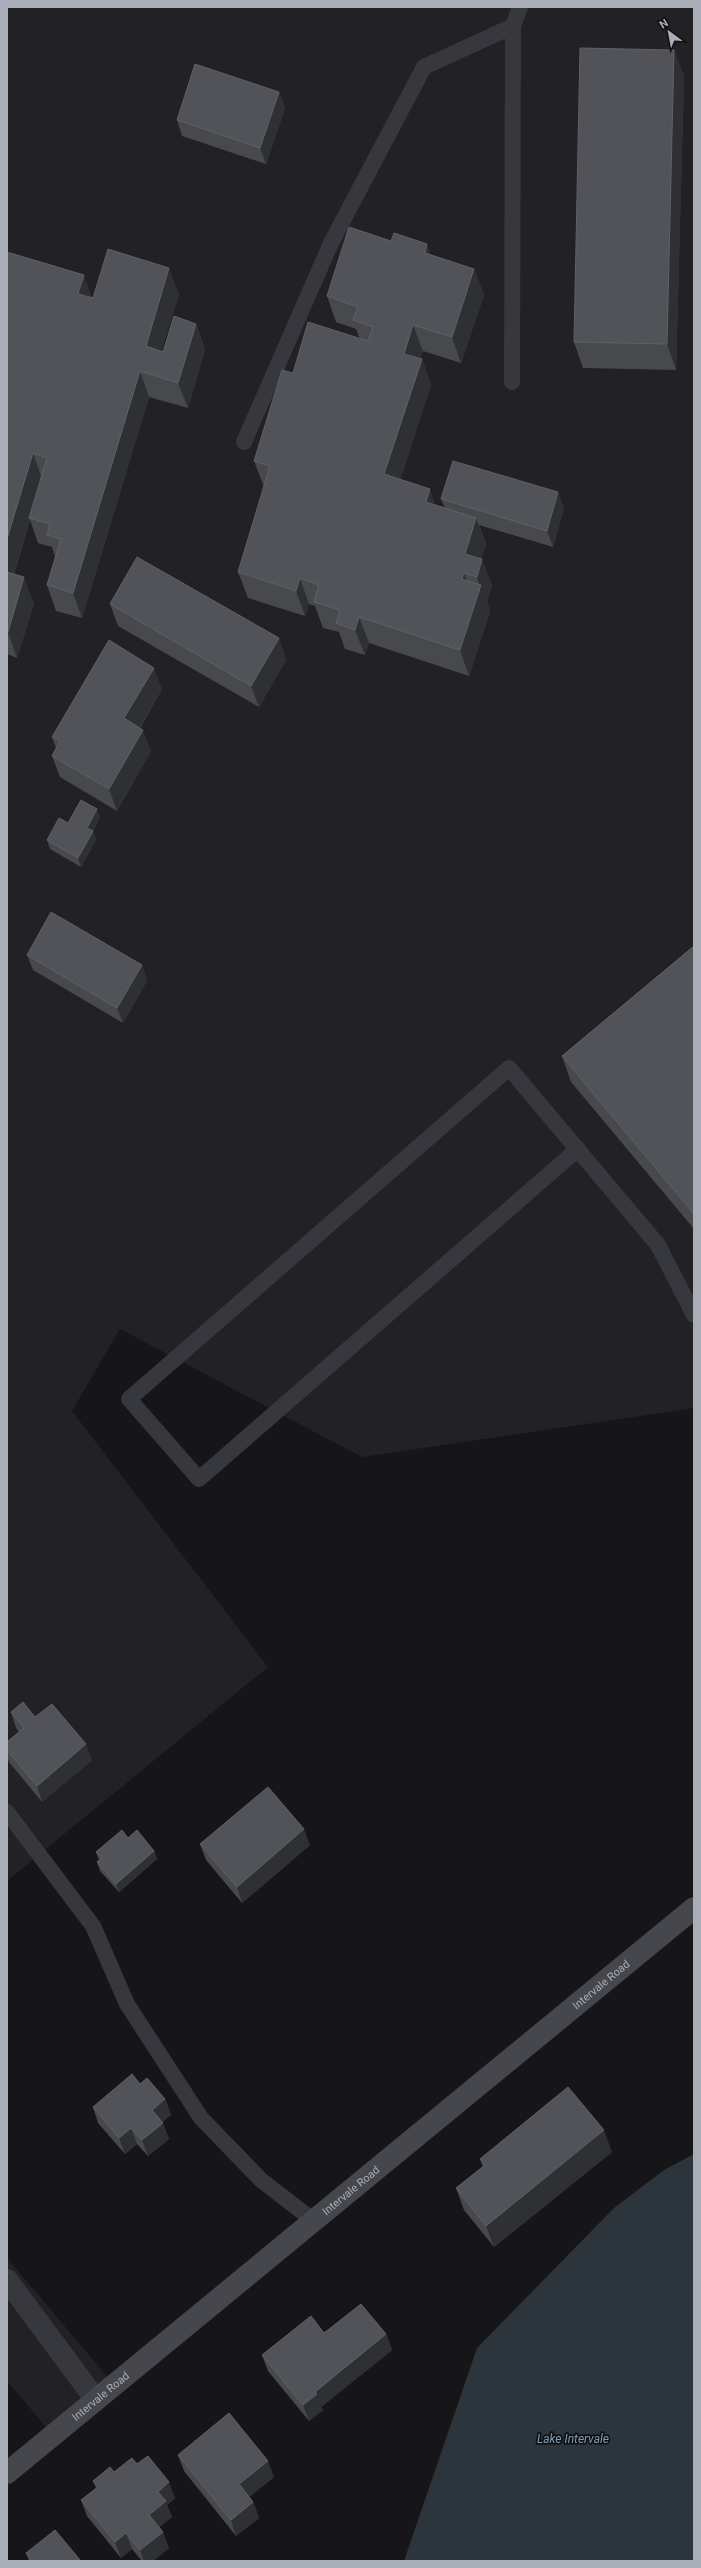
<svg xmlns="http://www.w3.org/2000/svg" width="701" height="2568" viewBox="0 0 701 2568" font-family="Roboto,sans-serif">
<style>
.built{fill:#222225}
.water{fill:#2c353c}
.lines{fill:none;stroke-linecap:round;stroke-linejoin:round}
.lane{stroke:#37383d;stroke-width:16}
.street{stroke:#37383d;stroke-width:22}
.secondary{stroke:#45474d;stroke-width:22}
.wall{fill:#47494d}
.shaded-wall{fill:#2f3033}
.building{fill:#525359;stroke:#5f6168}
.labels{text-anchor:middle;stroke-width:3.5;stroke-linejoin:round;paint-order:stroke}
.street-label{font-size:11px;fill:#a8adb8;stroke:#111113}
.water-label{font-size:12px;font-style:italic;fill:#7f9bb3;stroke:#111113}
</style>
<rect width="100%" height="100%" fill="#161618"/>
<path class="built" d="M7,7H694V1408L362,1457L120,1329L72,1411L268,1667L7,1881Z
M7,2258L112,2382L50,2432L7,2381Z"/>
<path class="water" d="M694,2154V2561H404L477,2348L614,2208L664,2170Z"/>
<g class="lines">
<path class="lane" d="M512,382L513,26L520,7
M244,442L331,243L424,67L513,26
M578,1149L199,1479L129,1399L509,1068L658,1245L694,1315
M7,1812L93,1926L127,2004L201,2118L261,2180L314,2221"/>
<path class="street" d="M7,2280L96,2400"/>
<path class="secondary" id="s1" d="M7,2473L694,1908"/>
</g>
<path class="wall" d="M674,50L684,76L676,370L583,368L574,342Z
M279,92L285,108L266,164L182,136L177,120Z
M7,253L92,298L179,294L161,351L163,352L196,324L205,349L188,408L149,397L82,618L56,611L47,585L55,557L52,547L38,543L30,520L14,574L34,603L17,658L7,654Z
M431,255L474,269L484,295L461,363L423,351L420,359H422L431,385L400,480L435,505L445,508L441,499L564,508L553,547L479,525L486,544L481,559L492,585L487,601L490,611L469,676L369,643L365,655L345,649L339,632L323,628L315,606L309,604L305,616L248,598L238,572L264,487L254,461L293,373L360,339L356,329L336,322L327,296Z
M110,604L279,638L286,660L259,707L118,626Z
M162,689L140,728L151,751L117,811L60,777L52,756L56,748L52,737Z
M100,817L93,831L96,840L81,867L50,849L47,840Z
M694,946V1229L571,1082L562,1056Z
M27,955L142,965L147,981L123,1023L33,970Z
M11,1712L35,1717L92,1760L42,1802L9,1762L7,1756V1742L19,1732L16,1728Z
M128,1838L154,1851L157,1859L119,1892L100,1871L97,1862L99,1860L96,1852Z
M200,1844L310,1845L242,1903L206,1860Z
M140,2084L165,2099L171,2115L162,2122L169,2139L148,2156L137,2144L125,2154L98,2123L93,2107Z
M612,2152L494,2247L464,2210L456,2188L483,2167L480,2159Z
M324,2333L386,2334L392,2350L321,2407L323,2410L309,2421L268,2371L262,2355Z
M178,2455L274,2477L249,2497L253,2502L259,2518L236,2536L184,2471Z
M137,2464L175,2498L167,2505L172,2517L159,2527L169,2548L153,2561H142L132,2549L121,2558L87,2516L81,2500L96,2488L93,2481L114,2472Z
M26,2553L81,2561H29Z"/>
<path class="shaded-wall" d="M674,50L684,76L676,370L667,344Z
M279,92L285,108L266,164L260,148Z
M427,244L436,270L425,253Z
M169,268L179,294L155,372L146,346Z
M474,269L484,295L461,363L452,337Z
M84,275L93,301L78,294Z
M196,324L205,349L188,408L178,383Z
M413,325L423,351L413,379L404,354Z
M422,359L431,385L394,500L384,474Z
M140,371L149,397L82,618L73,593Z
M33,453L42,479L29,518L30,520L7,595V539Z
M430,489L439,515L426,502Z
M558,492L564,508L553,547L547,531Z
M476,518L486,544L475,576L465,554Z
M482,559L492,585L487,601L490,611L469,676L460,650L480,587L477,577Z
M464,573L474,599L462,579Z
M24,577L34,603L17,658L8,632Z
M300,578L309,604L305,616L296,591Z
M359,617L369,643L365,655L355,630Z
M279,638L286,660L259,707L251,686Z
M154,668L162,689L132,740L124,718Z
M143,730L151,751L117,811L109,789Z
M97,809L100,817L90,836L87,828Z
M93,831L96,840L81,867L78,858Z
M142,965L147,981L123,1023L117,1008Z
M86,1744L92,1760L42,1802L37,1786Z
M304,1829L310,1845L242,1903L237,1887Z
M154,1851L157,1859L119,1892L116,1884Z
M165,2099L171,2115L158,2126L152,2110Z
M163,2123L169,2139L148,2156L142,2140Z
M131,2128L137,2144L125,2154L119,2138Z
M604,2130L612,2152L494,2247L486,2226Z
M386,2334L392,2350L321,2407L323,2410L309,2421L303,2405L315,2392Z
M268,2461L274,2477L245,2500L239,2484Z
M169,2482L175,2498L167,2505L172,2517L155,2531L149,2515L158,2492Z
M253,2502L259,2518L236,2536L231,2520Z
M163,2532L169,2548L153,2561H144L140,2550Z
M126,2533L132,2549L121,2558L115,2542Z"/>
<path class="building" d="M580,48L674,50L667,344L574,342Z
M195,64L279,92L260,148L177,120Z
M349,227L391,241L394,233L427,244L425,253L474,269L452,337L413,325L404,354L422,359L384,474L430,489L426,502L476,518L465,554L482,559L477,577L464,573L462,579L481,585L460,650L359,617L355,630L336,623L340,610L314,602L319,585L300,578L296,591L238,572L270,466L254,461L282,370L293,373L308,322L368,341L373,327L353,320L358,307L327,296Z
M108,249L169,268L146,346L163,352L174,316L196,324L178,383L140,371L73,593L47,585L61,539L47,535L50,524L29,518L47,458L33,453L7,539V252L84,275L78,294L93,298Z
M453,461L558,492L547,531L441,499Z
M137,557L279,638L251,686L110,604Z
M7,572L24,577L8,632H7Z
M109,640L154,668L124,718L143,730L109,789L52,756L60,741L52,737Z
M81,800L97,809L87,828L93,831L78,858L47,840L59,818L68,823Z
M51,912L142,965L117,1008L27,955Z
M694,946V1214L562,1056Z
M23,1702L35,1717L52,1704L86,1744L37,1786L7,1750V1742L24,1728L11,1712Z
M268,1787L304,1829L237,1887L200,1844Z
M122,1830L128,1838L137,1830L154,1851L116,1884L97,1862L102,1858L96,1852Z
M132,2074L140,2084L147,2078L165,2099L152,2110L163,2123L142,2140L131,2128L119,2138L93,2107Z
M568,2087L604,2130L486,2226L456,2188L485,2165L480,2159Z
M361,2304L386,2334L315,2392L317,2394L303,2405L262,2355L311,2316L324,2333Z
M229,2413L268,2461L239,2484L253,2502L231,2520L178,2455Z
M148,2456L169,2482L158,2492L166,2501L149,2515L163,2532L140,2550L126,2533L115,2542L81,2500L98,2487L93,2481L110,2467L114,2472L132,2458L137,2464Z
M55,2530L81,2561H32L26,2553Z"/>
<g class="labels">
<g class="street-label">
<text dy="4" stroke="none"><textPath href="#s1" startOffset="769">Intervale Road</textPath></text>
<text dy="4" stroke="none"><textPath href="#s1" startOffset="445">Intervale Road</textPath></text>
<text dy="4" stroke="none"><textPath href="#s1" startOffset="121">Intervale Road</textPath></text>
</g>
<g class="water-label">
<text x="573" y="2443">Lake Intervale</text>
</g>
</g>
<rect width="701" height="2568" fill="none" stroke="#a8adb8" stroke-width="16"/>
<g transform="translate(669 32) rotate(328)" stroke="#111113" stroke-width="3" paint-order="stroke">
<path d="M0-3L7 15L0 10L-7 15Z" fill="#a8adb8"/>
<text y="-6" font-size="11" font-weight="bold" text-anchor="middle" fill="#a8adb8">N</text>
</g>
</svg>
